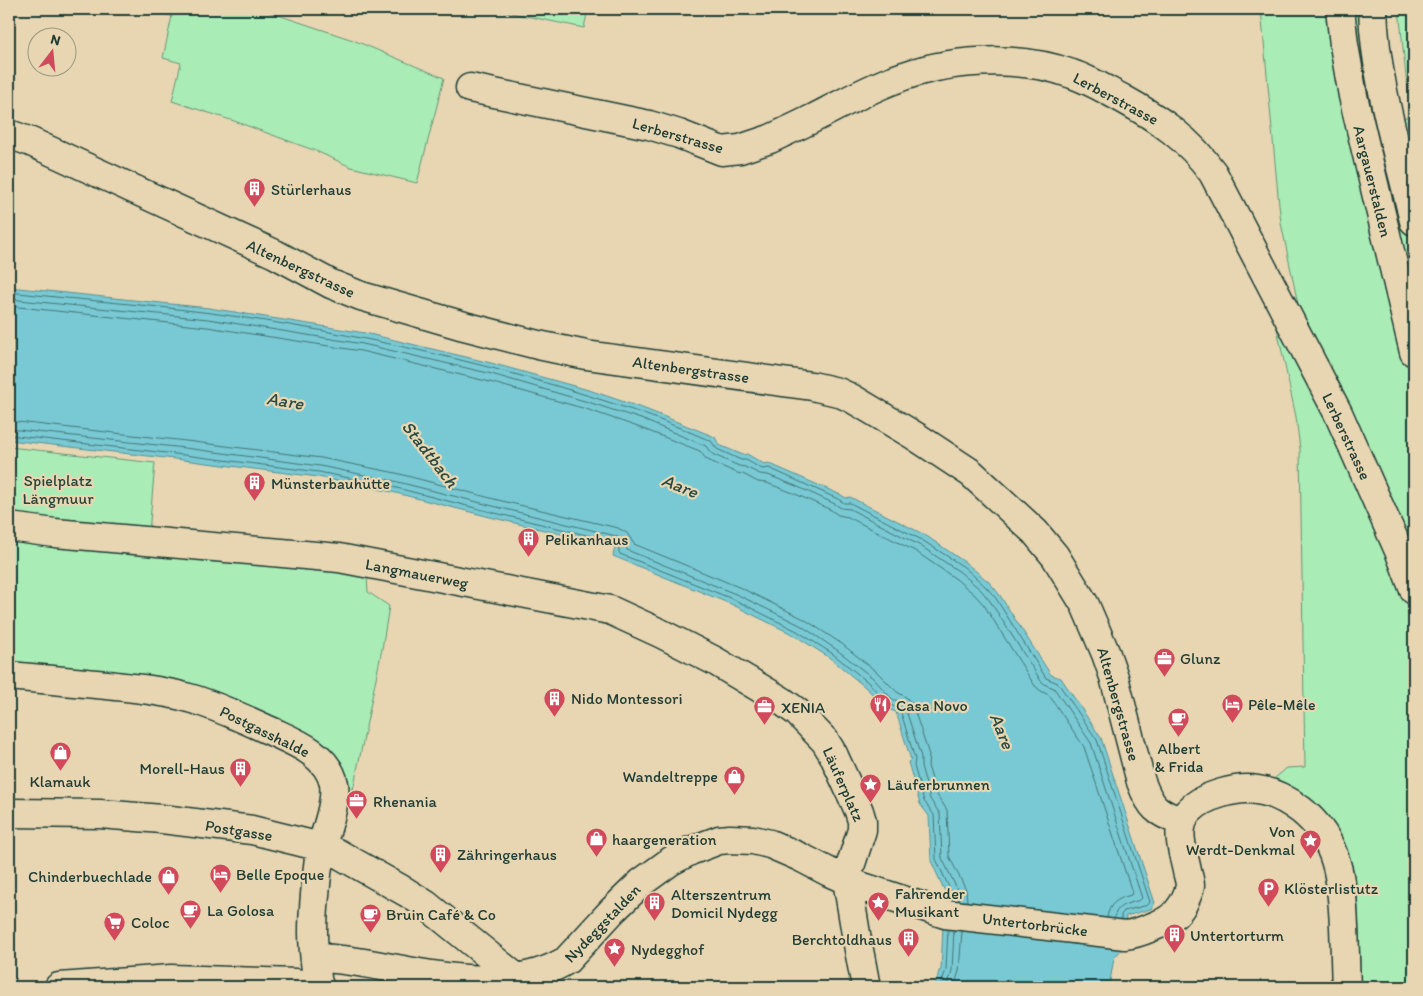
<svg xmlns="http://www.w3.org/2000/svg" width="1423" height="996" viewBox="0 0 1423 996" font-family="Itim,sans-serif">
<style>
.green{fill:#aaecb6;stroke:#649475}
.water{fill:#79c9d4;stroke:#559194}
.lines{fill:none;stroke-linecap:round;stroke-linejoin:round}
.shore{stroke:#437574;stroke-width:1}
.minor-casing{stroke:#1f3d34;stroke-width:31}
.major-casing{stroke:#1f3d34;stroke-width:31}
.minor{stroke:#e8d6b3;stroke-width:28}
.major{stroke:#e8d6b3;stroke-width:28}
.labels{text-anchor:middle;stroke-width:4.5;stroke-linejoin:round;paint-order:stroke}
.street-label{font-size:16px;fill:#1f3d34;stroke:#e8d6b3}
.poi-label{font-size:16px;fill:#1f3d34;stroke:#e8d6b3;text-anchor:start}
.park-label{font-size:16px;fill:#26463a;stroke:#e8d6b3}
.water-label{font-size:18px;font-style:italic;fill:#284b44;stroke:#e8d6b3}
</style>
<rect width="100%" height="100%" fill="#e8d6b3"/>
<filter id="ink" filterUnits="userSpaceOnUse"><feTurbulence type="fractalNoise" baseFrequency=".02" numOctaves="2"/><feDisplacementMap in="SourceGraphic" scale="10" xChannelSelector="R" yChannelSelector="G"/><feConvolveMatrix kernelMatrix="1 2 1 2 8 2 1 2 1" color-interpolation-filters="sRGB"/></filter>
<g filter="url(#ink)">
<path class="green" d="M145,9H260L353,40L444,78L417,183L351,167L316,151L237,122L172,101L181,63L163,58L172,16Z
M492,9H588L584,28Z
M1261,9H1371L1389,122L1414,115V987H1361L1357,885C1348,838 1321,796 1274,780L1275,778L1287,768L1305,767L1300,449L1296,417L1276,324L1277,322L1298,310V304L1281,223L1278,195Z
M1399,9H1414V115L1406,77Z
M9,447L155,463L149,533L9,520Z
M9,535L322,564L367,576L368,592L389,606L382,649L353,790L346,783L326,747L9,664Z"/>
<path class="water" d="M9,287L209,308L365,333L491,363L592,391L645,409L715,437L719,445L743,455L747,454L764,464L768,463L841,495L846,498L850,497L925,535L966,563L989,582L999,594L1051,675L1061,678L1101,738L1155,903L1151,909L1126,916L1122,949L1114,958L1109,987H935L939,971L941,970L943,924L948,898L931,861L929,816L920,804L908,762L911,760L896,712L885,708L879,700L865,687L830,658L794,635L733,605L613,556L615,547L494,518L392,492L318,477L183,460L9,440Z"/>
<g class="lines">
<path class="shore" d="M9,292C76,300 144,304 211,313C357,333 502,365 641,413C664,421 687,431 711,441L717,449L741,460H746L762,469L769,468L838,499L844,503H850L922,540L964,567L985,586L995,597L1046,678L1058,683L1097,740L1150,902L1148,905L1124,911L1121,915V919
M9,299L208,319L363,344L488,373L588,402L641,419L706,446L710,452L714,455L739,466L745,467L760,474L768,475L796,486L835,504L841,508L850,509L919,545L960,572L981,590L990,601L1041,681L1046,685L1054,688L1091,743L1142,898L1140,900C1128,904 1116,904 1114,919
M9,306L207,327L361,351L486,381L586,409L638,427L700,451L706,459L712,462L737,473L743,474L758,482L767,483L793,493L831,510L838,515L848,517L915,551L956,579L975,595L984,605L1035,686L1041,691L1049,695L1084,747L1132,892L1131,895C1117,899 1109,903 1107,918
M9,421L186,441L321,458L396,473L498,500L618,528L627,533L634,544L741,588L804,619L842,644L878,673L897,692L906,697L912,703L929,755L928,766L937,795L947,810L949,856L966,890L967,901
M9,429L185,448L320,466L394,481L497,507L616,536L624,540L627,550L738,595L800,625L837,650L873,678L892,699L901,702L905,707L921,757V766L930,799L940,814L942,858L959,893V901
M9,435L184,455L319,472L393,487L495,513L615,542L619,545V552L620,554L735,600L797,631L833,654L869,683L888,704L900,709L915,759L914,766L924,801L934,815L936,859L953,896V900
M940,987L946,970L948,929
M947,987L952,971L954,930
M954,987L959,971L962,931"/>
<defs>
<path id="minor" d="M1340,9L1344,45L1353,96L1414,352
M470,88L649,125L679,134L722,151L740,149L770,139C785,132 800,125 814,118C840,105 866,90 893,80C946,59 1017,54 1072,74C1090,80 1106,90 1123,99C1159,119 1188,138 1213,173L1338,413L1400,553L1414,590
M9,134L31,142L275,254L331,284L361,296L464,326L538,345L586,355L812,386L838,392L853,399L915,436L971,473L1035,532L1055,556L1085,605L1106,654L1114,677L1141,782C1151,808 1156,812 1182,822
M9,527L55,533L339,558L610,610L662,634L715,661L782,701L797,712L825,741L833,754L859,811L862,821V830L848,873L847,880L856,934L866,987
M9,676C41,679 74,682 107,685C134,688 162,690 189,698C218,706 246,720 273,732C297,743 328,755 334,784C337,806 323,836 319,858C316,882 313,909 313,933C313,951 316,969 318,986
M9,813L100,814L162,819L252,830L321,847L337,853L406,892L425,904L519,980
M315,957C332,959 348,960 364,963C428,974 510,996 567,960L612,911L642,882L671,861L690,851L719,840L730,839L753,840L770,844L800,857L829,872L860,886L945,914L1125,935C1137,934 1147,929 1157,925C1169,921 1177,914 1183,904C1186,898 1189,892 1190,886C1190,881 1188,876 1187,871C1183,851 1173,826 1190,810C1203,796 1238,786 1257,790C1273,792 1288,800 1301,810C1339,840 1342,882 1344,927C1345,947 1345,967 1346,987
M59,987L171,979L296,983L320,987"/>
<path id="major" d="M1373,9C1375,81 1398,151 1414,221"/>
</defs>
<use href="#minor" class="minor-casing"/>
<use href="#major" class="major-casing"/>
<use href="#minor" class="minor"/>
<use href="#major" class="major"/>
</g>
</g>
<defs>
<symbol id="building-pin" viewBox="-11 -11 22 30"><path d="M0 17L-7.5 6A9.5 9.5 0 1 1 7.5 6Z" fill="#d1495b" stroke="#e8d6b3"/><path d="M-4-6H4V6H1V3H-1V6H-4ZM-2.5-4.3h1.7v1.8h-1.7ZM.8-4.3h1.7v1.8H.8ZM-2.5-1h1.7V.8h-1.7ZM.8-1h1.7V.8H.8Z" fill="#fff"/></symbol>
<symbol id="office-pin" viewBox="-11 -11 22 30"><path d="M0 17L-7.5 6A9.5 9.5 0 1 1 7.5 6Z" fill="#d1495b" stroke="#e8d6b3"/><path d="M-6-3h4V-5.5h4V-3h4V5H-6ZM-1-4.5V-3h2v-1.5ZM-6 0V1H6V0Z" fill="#fff"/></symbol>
<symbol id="hotel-pin" viewBox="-11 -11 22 30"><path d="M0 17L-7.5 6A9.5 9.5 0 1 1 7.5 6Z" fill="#d1495b" stroke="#e8d6b3"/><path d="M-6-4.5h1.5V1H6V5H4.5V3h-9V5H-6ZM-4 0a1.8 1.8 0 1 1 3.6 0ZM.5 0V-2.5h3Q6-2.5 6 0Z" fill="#fff"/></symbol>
<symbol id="restaurant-pin" viewBox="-11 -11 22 30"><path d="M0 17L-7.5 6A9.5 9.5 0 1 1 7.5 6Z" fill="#d1495b" stroke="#e8d6b3"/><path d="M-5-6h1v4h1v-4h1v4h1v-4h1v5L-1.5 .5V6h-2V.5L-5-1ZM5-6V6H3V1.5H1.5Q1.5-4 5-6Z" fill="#fff"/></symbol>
<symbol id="cafe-pin" viewBox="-11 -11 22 30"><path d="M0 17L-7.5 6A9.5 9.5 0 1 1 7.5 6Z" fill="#d1495b" stroke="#e8d6b3"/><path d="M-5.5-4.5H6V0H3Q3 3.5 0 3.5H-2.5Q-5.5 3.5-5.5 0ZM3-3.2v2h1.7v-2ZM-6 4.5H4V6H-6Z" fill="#fff"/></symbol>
<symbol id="shop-pin" viewBox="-11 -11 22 30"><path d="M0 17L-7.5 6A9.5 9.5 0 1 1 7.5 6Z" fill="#d1495b" stroke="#e8d6b3"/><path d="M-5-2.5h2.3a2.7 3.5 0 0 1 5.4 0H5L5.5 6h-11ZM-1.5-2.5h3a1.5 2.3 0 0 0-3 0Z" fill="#fff"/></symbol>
<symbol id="sight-pin" viewBox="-11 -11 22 30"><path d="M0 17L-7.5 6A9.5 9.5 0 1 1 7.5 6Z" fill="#d1495b" stroke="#e8d6b3"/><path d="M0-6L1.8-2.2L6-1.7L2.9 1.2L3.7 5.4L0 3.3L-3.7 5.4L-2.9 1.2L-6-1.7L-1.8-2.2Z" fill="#fff"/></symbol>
<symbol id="parking-pin" viewBox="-11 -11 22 30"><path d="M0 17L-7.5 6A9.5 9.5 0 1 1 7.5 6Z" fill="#d1495b" stroke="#e8d6b3"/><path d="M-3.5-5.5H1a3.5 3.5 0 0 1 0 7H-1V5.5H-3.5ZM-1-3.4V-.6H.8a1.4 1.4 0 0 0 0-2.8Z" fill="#fff"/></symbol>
<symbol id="supermarket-pin" viewBox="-11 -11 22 30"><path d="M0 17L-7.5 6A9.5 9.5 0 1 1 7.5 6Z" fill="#d1495b" stroke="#e8d6b3"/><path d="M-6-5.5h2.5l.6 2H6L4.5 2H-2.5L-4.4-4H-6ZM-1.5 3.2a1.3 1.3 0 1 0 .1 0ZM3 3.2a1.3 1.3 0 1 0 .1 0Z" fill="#fff"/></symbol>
</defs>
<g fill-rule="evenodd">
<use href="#building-pin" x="242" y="176" width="25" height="34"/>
<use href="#building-pin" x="242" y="470" width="25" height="34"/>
<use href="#building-pin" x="516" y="526" width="25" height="34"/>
<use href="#office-pin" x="1152" y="646" width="25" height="34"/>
<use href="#building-pin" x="542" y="686" width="25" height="34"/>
<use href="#hotel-pin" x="1220" y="692" width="25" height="34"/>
<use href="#restaurant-pin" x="868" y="692" width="25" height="34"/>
<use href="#office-pin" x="752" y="694" width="25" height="34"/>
<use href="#cafe-pin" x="1166" y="706" width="25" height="34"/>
<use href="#shop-pin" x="48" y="740" width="25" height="34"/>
<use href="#building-pin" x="228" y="756" width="25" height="34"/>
<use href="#shop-pin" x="722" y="764" width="25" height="34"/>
<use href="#sight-pin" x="858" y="772" width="25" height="34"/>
<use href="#office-pin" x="344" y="788" width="25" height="34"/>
<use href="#shop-pin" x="584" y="826" width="25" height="34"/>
<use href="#sight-pin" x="1298" y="828" width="25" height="34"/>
<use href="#building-pin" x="428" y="842" width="25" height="34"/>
<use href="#hotel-pin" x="208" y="862" width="25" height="34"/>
<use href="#shop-pin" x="156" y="864" width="25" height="34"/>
<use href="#parking-pin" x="1256" y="876" width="25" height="34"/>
<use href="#sight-pin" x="866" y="890" width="25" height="34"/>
<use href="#building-pin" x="642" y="890" width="25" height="34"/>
<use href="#cafe-pin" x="178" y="898" width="25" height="34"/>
<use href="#cafe-pin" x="358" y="902" width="25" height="34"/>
<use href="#supermarket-pin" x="102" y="910" width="25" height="34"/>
<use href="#building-pin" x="1162" y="922" width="25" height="34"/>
<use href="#building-pin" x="896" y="926" width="25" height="34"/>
<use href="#sight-pin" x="602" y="936" width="25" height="34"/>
</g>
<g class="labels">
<g class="street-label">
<text transform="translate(1116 98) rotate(28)" y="6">Lerberstrasse</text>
<text transform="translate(678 135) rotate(16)" y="6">Lerberstrasse</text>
<text transform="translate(1373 181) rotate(76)" y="6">Aargauerstalden</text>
<text transform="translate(301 268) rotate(25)" y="6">Altenbergstrasse</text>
<text transform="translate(691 369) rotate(8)" y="6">Altenbergstrasse</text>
<text transform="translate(1347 436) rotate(65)" y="6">Lerberstrasse</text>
<text transform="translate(417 573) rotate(11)" y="6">Langmauerweg</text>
<text transform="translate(1119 704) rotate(74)" y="6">Altenbergstrasse</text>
<text transform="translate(265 731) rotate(26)" y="6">Postgasshalde</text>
<text transform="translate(844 784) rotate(66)" y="6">Läuferplatz</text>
<text transform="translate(239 830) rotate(9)" y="6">Postgasse</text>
<text transform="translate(602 923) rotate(-46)" y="6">Nydeggstalden</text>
<text transform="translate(1035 924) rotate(7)" y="6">Untertorbrücke</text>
</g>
<g class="poi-label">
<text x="271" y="195">Stürlerhaus</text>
<text x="271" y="489">Münsterbauhütte</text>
<text x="545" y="545">Pelikanhaus</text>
<text x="1180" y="664">Glunz</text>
<text x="571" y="704">Nido Montessori</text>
<text x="1248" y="710">Pêle-Mêle</text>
<text x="896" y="711">Casa Novo</text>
<text x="781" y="713">XENIA</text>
<text x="1179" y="754" text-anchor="middle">Albert<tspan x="1179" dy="18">&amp; Frida</tspan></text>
<text x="225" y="774" text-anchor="end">Morell-Haus</text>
<text x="718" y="782" text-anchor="end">Wandeltreppe</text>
<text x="60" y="787" text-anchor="middle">Klamauk</text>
<text x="887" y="790">Läuferbrunnen</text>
<text x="373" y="807">Rhenania</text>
<text x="1295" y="837" text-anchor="end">Von<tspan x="1295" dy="18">Werdt-Denkmal</tspan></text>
<text x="612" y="845">haargeneration</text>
<text x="457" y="860">Zähringerhaus</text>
<text x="236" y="880">Belle Epoque</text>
<text x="152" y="882" text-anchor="end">Chinderbuechlade</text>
<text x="1284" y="894">Klösterlistutz</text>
<text x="895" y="899">Fahrender<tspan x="895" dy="18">Musikant</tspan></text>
<text x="671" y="900">Alterszentrum<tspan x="671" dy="18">Domicil Nydegg</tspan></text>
<text x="207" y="916">La Golosa</text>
<text x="386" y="920">Bruin Café &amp; Co</text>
<text x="131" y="928">Coloc</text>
<text x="1190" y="941">Untertorturm</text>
<text x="892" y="945" text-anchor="end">Berchtoldhaus</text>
<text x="631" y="955">Nydegghof</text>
</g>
<g class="park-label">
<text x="58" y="486">Spielplatz<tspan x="58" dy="18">Längmuur</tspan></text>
</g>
<g class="water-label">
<text transform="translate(285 401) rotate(9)" y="6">Aare</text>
<text transform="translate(430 454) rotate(52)" y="6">Stadtbach</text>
<text transform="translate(680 486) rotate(22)" y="6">Aare</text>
<text transform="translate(1002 731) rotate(68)" y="6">Aare</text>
</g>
</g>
<rect width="1423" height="996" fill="none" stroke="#e8d6b3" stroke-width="30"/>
<rect x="15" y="15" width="1393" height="966" fill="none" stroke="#1f3d34" stroke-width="2" filter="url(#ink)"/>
<g transform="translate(52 52) rotate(16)"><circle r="24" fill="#e8d6b3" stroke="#989980"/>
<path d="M0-4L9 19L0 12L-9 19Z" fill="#d1495b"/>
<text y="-8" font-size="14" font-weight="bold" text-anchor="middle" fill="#1f3d34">N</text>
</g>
</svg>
